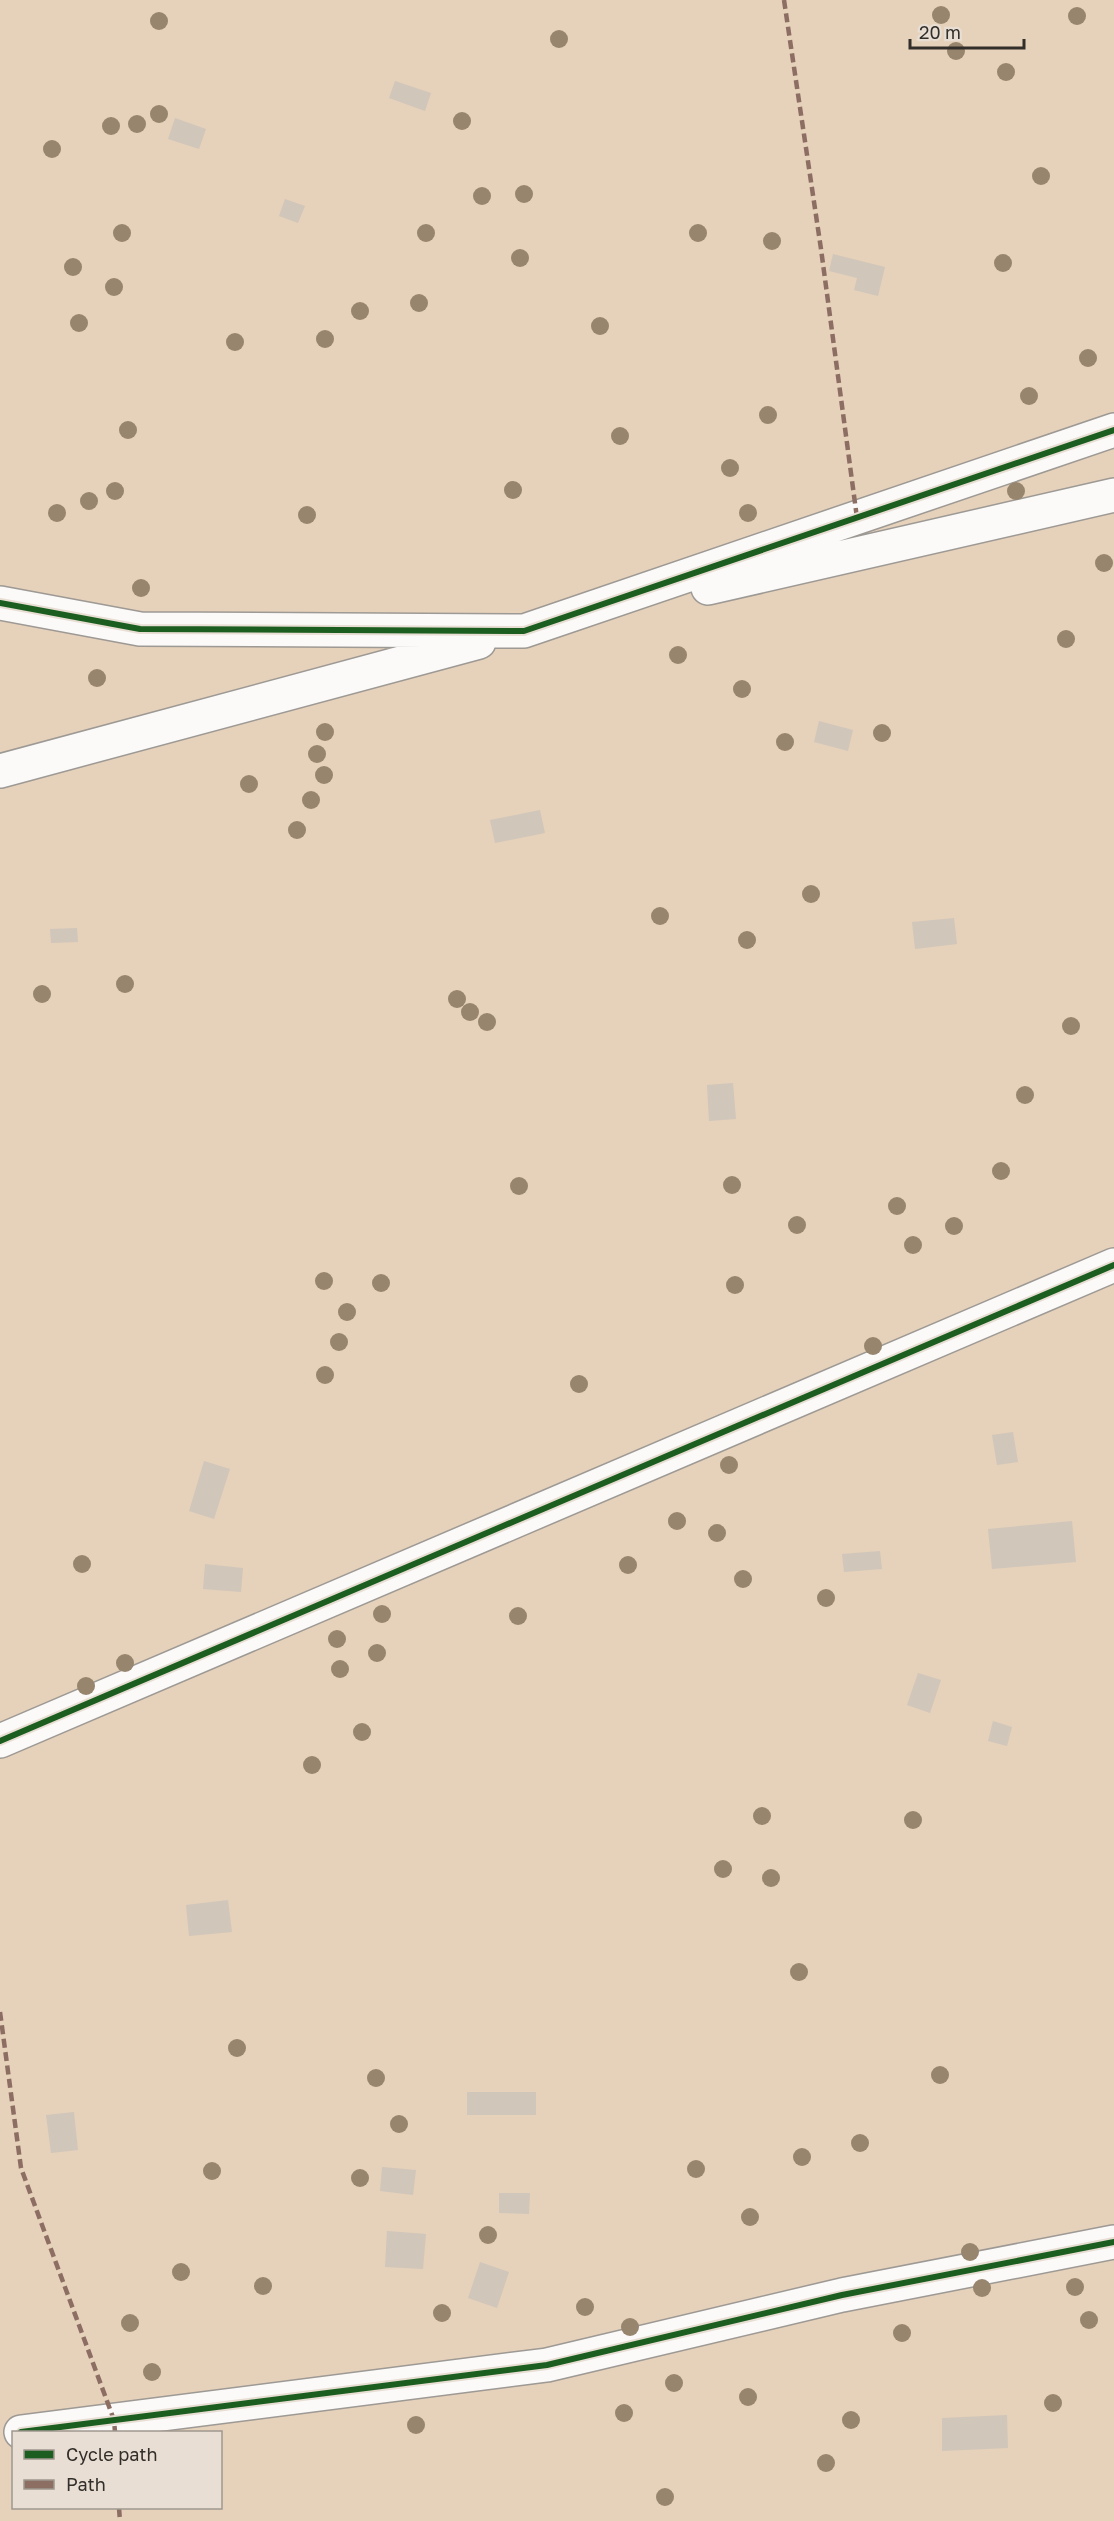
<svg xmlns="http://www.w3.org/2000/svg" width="1114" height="2521" viewBox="0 0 1114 2521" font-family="'Golos Text',sans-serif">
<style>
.green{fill:#e6d1ba;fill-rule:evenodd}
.building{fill:#d0c6ba}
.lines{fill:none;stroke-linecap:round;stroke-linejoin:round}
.minor-casing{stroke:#9d9994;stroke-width:36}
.tertiary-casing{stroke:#9d9994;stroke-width:36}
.minor{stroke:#fbfaf9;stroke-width:33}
.tertiary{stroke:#fbfaf9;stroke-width:33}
.quiet{stroke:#8d6e63;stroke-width:4.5;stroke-dasharray:9 4.5;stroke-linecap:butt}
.cycleway-casing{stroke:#e8ded3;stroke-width:10}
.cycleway{stroke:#1b5e20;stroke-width:6}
.tree{fill:#97856e}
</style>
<rect width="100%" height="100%" fill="#e3ded8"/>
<path class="green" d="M0,0H1114V2521H0ZM14,2432H220V2508H14Z"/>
<path class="building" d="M395,81L431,93L425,111L389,98Z
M175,118L206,129L199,149L168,139Z
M285,199L305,206L298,223L279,216Z
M833,254L885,267L878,296L854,290L857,278L829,271Z
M819,721L853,730L848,751L814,742Z
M540,810L545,833L495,843L490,820Z
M954,918L957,944L915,949L912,922Z
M77,928L78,942L51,943L50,929Z
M733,1083L736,1119L709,1121L707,1085Z
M1013,1432L1018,1462L997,1465L992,1435Z
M204,1461L230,1469L214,1519L189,1511Z
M1072,1521L1076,1562L992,1569L988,1529Z
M880,1551L882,1569L844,1572L842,1554Z
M205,1564L243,1568L241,1592L203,1589Z
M918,1673L941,1680L930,1713L907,1705Z
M993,1721L1012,1727L1007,1746L988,1741Z
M228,1900L232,1932L189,1936L186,1905Z
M467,2092H536V2115H467Z
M74,2112L78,2150L51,2153L46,2115Z
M382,2167L416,2170L413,2195L380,2191Z
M499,2193H530L529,2214L499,2213Z
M387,2231L426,2234L423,2269L385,2267Z
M480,2262L509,2272L497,2308L468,2298Z
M1007,2415L1008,2448L942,2451V2418Z"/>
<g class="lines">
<defs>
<path id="minor" d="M708,588L1114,495
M0,603L140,629L524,631L1114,430
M0,771L479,642
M0,1741L1114,1265"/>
<path id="tertiary" d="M21,2432L547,2365L842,2295L1114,2242"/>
</defs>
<use href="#minor" class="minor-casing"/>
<use href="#tertiary" class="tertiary-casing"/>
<use href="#minor" class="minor"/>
<use href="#tertiary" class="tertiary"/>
<path class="quiet" d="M784,0L821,249L857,518
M0,2012L21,2168L114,2420L115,2432
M119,2508L120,2521"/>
<defs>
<path id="cycleway" d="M0,603L140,629L524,631L1114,430
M0,1741L1114,1265
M21,2432L547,2365L842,2295L1114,2242"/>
</defs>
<use href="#cycleway" class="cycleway-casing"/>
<use href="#cycleway" class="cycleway"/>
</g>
<g class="tree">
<circle cx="941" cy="15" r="9"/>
<circle cx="1077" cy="16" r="9"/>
<circle cx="159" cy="21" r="9"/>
<circle cx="559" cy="39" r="9"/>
<circle cx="956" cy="51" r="9"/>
<circle cx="1006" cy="72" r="9"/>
<circle cx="159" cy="114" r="9"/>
<circle cx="462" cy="121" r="9"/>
<circle cx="137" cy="124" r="9"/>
<circle cx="111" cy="126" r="9"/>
<circle cx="52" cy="149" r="9"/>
<circle cx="1041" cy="176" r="9"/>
<circle cx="524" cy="194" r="9"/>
<circle cx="482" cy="196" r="9"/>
<circle cx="122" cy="233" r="9"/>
<circle cx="426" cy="233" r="9"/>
<circle cx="698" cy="233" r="9"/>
<circle cx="772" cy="241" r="9"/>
<circle cx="520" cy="258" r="9"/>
<circle cx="1003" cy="263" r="9"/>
<circle cx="73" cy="267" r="9"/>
<circle cx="114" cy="287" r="9"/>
<circle cx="419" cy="303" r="9"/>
<circle cx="360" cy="311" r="9"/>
<circle cx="79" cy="323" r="9"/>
<circle cx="600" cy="326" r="9"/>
<circle cx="325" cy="339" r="9"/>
<circle cx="235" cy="342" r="9"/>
<circle cx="1088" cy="358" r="9"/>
<circle cx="1029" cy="396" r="9"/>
<circle cx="768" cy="415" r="9"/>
<circle cx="128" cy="430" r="9"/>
<circle cx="620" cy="436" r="9"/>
<circle cx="730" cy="468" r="9"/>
<circle cx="513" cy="490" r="9"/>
<circle cx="115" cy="491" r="9"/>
<circle cx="1016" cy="491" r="9"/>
<circle cx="89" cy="501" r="9"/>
<circle cx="57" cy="513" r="9"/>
<circle cx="748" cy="513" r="9"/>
<circle cx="307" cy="515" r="9"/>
<circle cx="1104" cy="563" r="9"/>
<circle cx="141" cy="588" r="9"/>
<circle cx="1066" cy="639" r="9"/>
<circle cx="678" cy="655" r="9"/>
<circle cx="97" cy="678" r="9"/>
<circle cx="742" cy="689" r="9"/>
<circle cx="325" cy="732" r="9"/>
<circle cx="882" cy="733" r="9"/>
<circle cx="785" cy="742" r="9"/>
<circle cx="317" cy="754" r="9"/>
<circle cx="324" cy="775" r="9"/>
<circle cx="249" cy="784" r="9"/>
<circle cx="311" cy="800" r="9"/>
<circle cx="297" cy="830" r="9"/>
<circle cx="811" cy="894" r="9"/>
<circle cx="660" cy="916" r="9"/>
<circle cx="747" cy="940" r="9"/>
<circle cx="125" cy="984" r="9"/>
<circle cx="42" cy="994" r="9"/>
<circle cx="457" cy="999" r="9"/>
<circle cx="470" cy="1012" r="9"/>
<circle cx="487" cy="1022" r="9"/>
<circle cx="1071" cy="1026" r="9"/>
<circle cx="1025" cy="1095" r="9"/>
<circle cx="1001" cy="1171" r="9"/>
<circle cx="732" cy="1185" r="9"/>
<circle cx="519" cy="1186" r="9"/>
<circle cx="897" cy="1206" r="9"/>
<circle cx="797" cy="1225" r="9"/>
<circle cx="954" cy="1226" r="9"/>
<circle cx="913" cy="1245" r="9"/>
<circle cx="324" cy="1281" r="9"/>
<circle cx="381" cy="1283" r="9"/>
<circle cx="735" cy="1285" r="9"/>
<circle cx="347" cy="1312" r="9"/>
<circle cx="339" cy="1342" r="9"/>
<circle cx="873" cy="1346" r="9"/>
<circle cx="325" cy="1375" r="9"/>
<circle cx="579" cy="1384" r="9"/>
<circle cx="729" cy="1465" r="9"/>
<circle cx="677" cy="1521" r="9"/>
<circle cx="717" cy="1533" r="9"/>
<circle cx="82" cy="1564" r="9"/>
<circle cx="628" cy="1565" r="9"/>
<circle cx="743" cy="1579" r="9"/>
<circle cx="826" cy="1598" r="9"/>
<circle cx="382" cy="1614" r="9"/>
<circle cx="518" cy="1616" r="9"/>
<circle cx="337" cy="1639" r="9"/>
<circle cx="377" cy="1653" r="9"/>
<circle cx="125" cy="1663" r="9"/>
<circle cx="340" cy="1669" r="9"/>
<circle cx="86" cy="1686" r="9"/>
<circle cx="362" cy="1732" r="9"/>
<circle cx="312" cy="1765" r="9"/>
<circle cx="762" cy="1816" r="9"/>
<circle cx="913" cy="1820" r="9"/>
<circle cx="723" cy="1869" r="9"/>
<circle cx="771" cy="1878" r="9"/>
<circle cx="799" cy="1972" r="9"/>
<circle cx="237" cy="2048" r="9"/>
<circle cx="940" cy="2075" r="9"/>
<circle cx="376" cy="2078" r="9"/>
<circle cx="399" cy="2124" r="9"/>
<circle cx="860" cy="2143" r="9"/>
<circle cx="802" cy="2157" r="9"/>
<circle cx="696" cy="2169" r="9"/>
<circle cx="212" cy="2171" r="9"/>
<circle cx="360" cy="2178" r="9"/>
<circle cx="750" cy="2217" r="9"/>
<circle cx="488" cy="2235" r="9"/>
<circle cx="970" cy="2252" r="9"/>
<circle cx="181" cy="2272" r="9"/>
<circle cx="263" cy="2286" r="9"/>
<circle cx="1075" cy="2287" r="9"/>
<circle cx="982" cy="2288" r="9"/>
<circle cx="585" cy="2307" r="9"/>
<circle cx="442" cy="2313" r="9"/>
<circle cx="1089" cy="2320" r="9"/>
<circle cx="130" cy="2323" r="9"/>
<circle cx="630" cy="2327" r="9"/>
<circle cx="902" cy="2333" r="9"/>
<circle cx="152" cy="2372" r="9"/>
<circle cx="674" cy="2383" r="9"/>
<circle cx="748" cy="2397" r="9"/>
<circle cx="1053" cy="2403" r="9"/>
<circle cx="624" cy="2413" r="9"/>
<circle cx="851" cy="2420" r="9"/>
<circle cx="416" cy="2425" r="9"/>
<circle cx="826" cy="2463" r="9"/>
<circle cx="665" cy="2497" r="9"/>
</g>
<rect x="12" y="2431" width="210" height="78" fill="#e8ded3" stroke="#9f988f" stroke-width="1.5"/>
<rect x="24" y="2450" width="30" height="9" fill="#1b5e20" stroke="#9f988f" stroke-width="1.5"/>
<text x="66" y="2461" font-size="18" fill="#322e2a">Cycle path</text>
<rect x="24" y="2480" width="30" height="9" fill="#8d6e63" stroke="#9f988f" stroke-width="1.5"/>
<text x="66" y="2491" font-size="18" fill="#322e2a">Path</text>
<path d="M910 39v9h114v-9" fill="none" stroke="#322e2a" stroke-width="3"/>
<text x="919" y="39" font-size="18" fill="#322e2a" stroke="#e8ded3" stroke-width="4.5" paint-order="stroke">20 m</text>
</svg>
